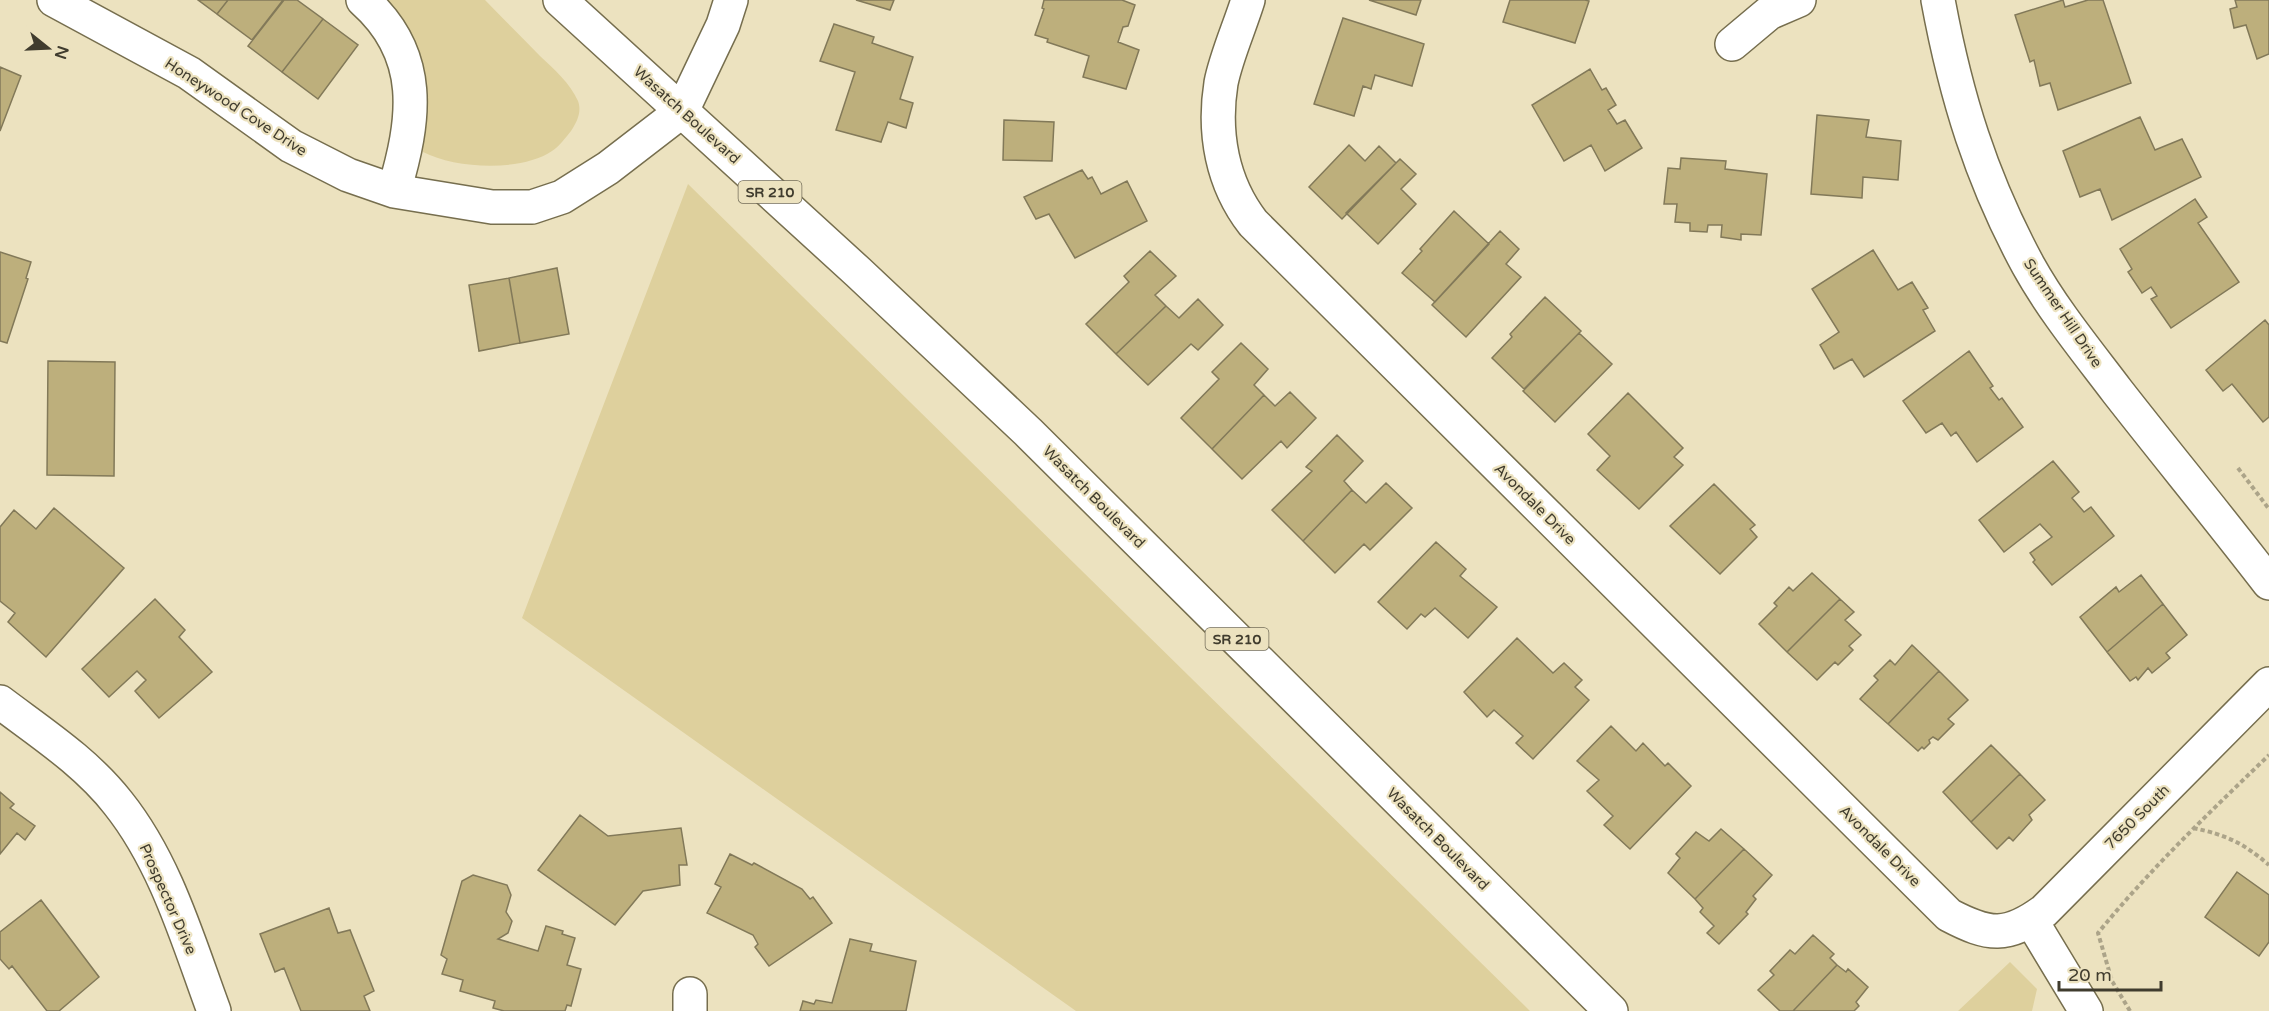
<svg xmlns="http://www.w3.org/2000/svg" width="2269" height="1011" viewBox="0 0 2269 1011" font-family="'Varela Round',sans-serif">
<style>
.green{fill:#ded09d}
.building{fill:#bdaf7c;stroke:#827959;stroke-width:1.5}
.lines{fill:none;stroke-linecap:round;stroke-linejoin:round}
.minor-casing{stroke:#766e4e;stroke-width:36}
.major-casing{stroke:#766e4e;stroke-width:36}
.path{stroke:#aca489;stroke-width:4;stroke-dasharray:4.5 3;stroke-linecap:butt}
.minor{stroke:#fff;stroke-width:33}
.major{stroke:#fff;stroke-width:33}
.labels{text-anchor:middle;stroke-width:4.5;stroke-linejoin:round;paint-order:stroke}
.shield{fill:#ece2bf;stroke:#746e5a;stroke-width:1.5}
.shield-label{font-size:14px;font-weight:bold;fill:#403c2e}
.street-label{font-size:15px;fill:#403c2e;stroke:#ece2bf}
</style>
<rect width="100%" height="100%" fill="#ece2bf"/>
<path class="green" d="M387,0H485C503,19 522,37 540,56C554,69 570,83 578,101C582,112 577,122 571,131C565,138 560,146 552,151C521,172 456,169 423,152C423,130 429,108 427,87C425,56 409,21 387,0Z
M688,184L1530,1011H1076L522,618Z
M2010,962L2037,989L2032,1011H1958Z"/>
<path class="building" d="M198,0H228L217,14Z
M228,0H283L252,40L217,14Z
M284,0H297L323,19L282,72L248,46Z
M856,0H894L890,10Z
M1044,0H1122L1135,5L1128,26L1123,27L1118,42L1139,50L1126,89L1083,77L1089,56L1047,42L1048,39L1035,35L1044,9L1042,8Z
M1369,0H1421L1416,15Z
M1510,0H1585L1589,1L1575,43L1503,22Z
M2063,0L2065,7L2088,0H2103L2131,83L2058,110L2050,83L2040,86L2034,60L2030,62L2015,15Z
M2235,0H2269V54L2257,59L2246,25L2234,28L2230,9L2237,7Z
M1343,18L1424,44L1412,86L1375,75L1371,89L1363,86L1354,116L1314,104Z
M323,19L358,45L318,99L282,72Z
M834,24L874,37L872,43L913,57L900,99L913,103L906,128L888,122L881,142L836,130L855,72L820,61Z
M0,67L21,76L0,131Z
M1590,69L1602,90L1606,88L1616,105L1608,110L1617,124L1625,120L1642,148L1605,171L1591,145L1564,161L1532,105Z
M1817,115L1869,120L1866,137L1901,141L1898,180L1863,177L1862,198L1811,194Z
M2140,117L2155,150L2182,139L2201,177L2112,220L2100,189L2080,197L2063,151Z
M1004,120L1054,122L1052,161L1003,160Z
M1349,145L1365,161L1379,146L1396,163L1342,219L1309,187Z
M1681,158L1726,161L1725,169L1767,174L1761,235L1741,234V240L1721,237L1722,225H1708L1707,232L1690,231V223L1675,222L1677,204H1664L1668,168L1680,169Z
M1400,159L1416,174L1401,189L1416,204L1378,244L1346,213Z
M1082,170L1088,179L1092,177L1101,194L1127,181L1147,221L1075,258L1049,214L1036,219L1024,197Z
M2195,199L2207,217L2198,223L2239,282L2171,328L2151,299L2157,296L2151,287L2142,293L2128,272L2132,269L2120,249Z
M1454,211L1489,244L1435,302L1402,273L1422,251L1420,249Z
M1500,231L1519,249L1506,264L1521,277L1466,337L1432,305Z
M1873,250L1898,290L1912,282L1928,308L1923,310L1935,331L1864,377L1852,359L1834,369L1820,345L1839,332L1812,289Z
M1150,251L1176,276L1155,295L1166,306L1116,354L1086,324L1129,282L1124,276Z
M0,252L31,262L26,278L28,279L7,343L0,341Z
M557,268L569,334L520,343L509,278Z
M509,278L520,343L479,351L469,285Z
M1545,297L1581,331L1524,389L1492,358L1512,337L1510,334Z
M1198,299L1223,325L1198,350L1191,344L1148,385L1116,354L1166,306L1179,318Z
M2265,320L2269,325V417L2263,422L2232,384L2223,391L2206,370Z
M1579,333L1612,364L1555,422L1523,391Z
M1241,343L1268,369L1254,385L1264,395L1212,449L1181,418L1219,379L1212,372Z
M1969,351L1993,386L1990,388L1999,400L2002,398L2023,427L1977,462L1956,432L1951,436L1942,423L1926,433L1903,401Z
M48,361L115,362L114,476L47,475Z
M1290,392L1316,418L1287,448L1281,441L1242,479L1212,449L1264,395L1275,406Z
M1628,393L1683,448L1674,457L1683,465L1639,509L1597,470L1610,456L1588,434Z
M1337,435L1363,461L1344,481L1352,490L1303,541L1272,510L1312,471L1306,467Z
M2053,461L2079,492L2072,498L2084,512L2091,507L2114,536L2052,585L2033,562L2035,560L2030,553L2052,537L2040,524L2004,552L1979,520Z
M1386,483L1412,508L1370,550L1364,544L1335,573L1303,541L1352,490L1366,503Z
M1714,484L1755,525L1750,529L1757,537L1720,574L1670,526Z
M54,508L124,568L46,657L8,622L15,613L0,601V527L14,510L36,529Z
M1436,542L1466,569L1460,576L1497,607L1468,638L1435,608L1425,617L1421,614L1407,629L1378,602Z
M1812,573L1840,599L1787,652L1759,624L1777,606L1774,603L1789,587L1793,591Z
M2141,575L2163,604L2107,652L2080,617L2116,587L2119,592Z
M155,599L185,630L179,637L212,672L159,718L135,691L146,680L137,671L109,697L82,669Z
M1840,599L1854,612L1845,620L1861,635L1849,646L1853,650L1838,665L1835,662L1817,680L1787,652Z
M2163,604L2187,635L2166,653L2170,658L2152,673L2148,668L2138,680L2136,677L2130,681L2107,652Z
M1517,638L1553,673L1564,663L1582,680L1575,687L1589,700L1533,759L1516,743L1523,736L1494,710L1487,717L1464,692Z
M1912,645L1939,671L1888,724L1860,699L1878,680L1874,676L1890,660L1895,665Z
M1939,671L1968,700L1948,719L1954,724L1938,740L1933,737L1929,740L1930,743L1924,749L1922,747L1918,751L1888,724Z
M1611,726L1636,751L1643,743L1665,766L1668,763L1691,786L1630,849L1604,825L1613,816L1587,791L1599,780L1577,761Z
M1991,745L2020,774L1971,822L1943,792Z
M2020,774L2045,800L2029,815L2032,820L2013,841L2009,837L1997,849L1971,822Z
M0,792L14,804L10,808L35,826L25,840L17,833L0,854Z
M580,815L608,836L681,828L687,865H679L680,885L643,891L615,925L538,870Z
M1721,829L1744,849L1695,899L1668,873L1680,858L1676,854L1696,832L1709,841Z
M1744,849L1772,875L1753,896L1756,899L1746,912L1748,914L1719,944L1707,933L1714,926L1700,912L1703,908L1695,899Z
M730,854L752,865L754,863L802,889L810,899L813,897L832,923L769,966L755,947L758,944L753,935L707,913L721,887L715,884Z
M2237,872L2269,895V942L2259,956L2205,917Z
M473,875L507,885L511,895L506,912L512,921L508,933L498,939L538,951L546,926L563,931L562,934L575,938L567,965L581,969L571,1006L567,1005L565,1011H504L493,1008L495,1001L460,991L463,980L442,974L447,959L441,955L462,881Z
M41,900L99,977L59,1011H47L12,966L9,969L0,959V932Z
M329,908L338,933L350,930L374,991L364,996L370,1011H301L284,968L275,972L260,934Z
M1813,935L1834,954L1830,958L1837,965L1793,1011H1780L1758,990L1774,975L1770,971L1790,950L1795,954Z
M850,939L872,944L870,951L916,961L906,1011H800L803,1001L814,1004L816,1000L832,1003Z
M1837,965L1846,972L1848,969L1868,987L1856,1002L1859,1006L1854,1011H1793Z"/>
<g class="lines">
<defs>
<path id="minor" d="M54,0L189,73L291,146L348,175L394,191L492,207H532L562,197L608,168L682,111
M363,0C425,55 415,120 394,191
M1248,0C1240,26 1226,57 1221,83C1213,133 1222,183 1253,223L1949,915C1989,936 2007,938 2044,911L2269,684
M1938,0C1956,97 1981,178 2028,265C2053,310 2086,350 2117,391C2167,455 2219,518 2269,583
M1732,44L1769,13L1799,0
M0,702C41,733 86,762 118,803C166,863 188,941 214,1011
M2031,920L2086,1011
M690,994V1011"/>
<path id="major" d="M560,0L858,272L1028,432L1611,1011
M682,111L723,25L731,0"/>
</defs>
<use href="#minor" class="minor-casing"/>
<use href="#major" class="major-casing"/>
<path class="path" d="M2238,468L2269,509
M2193,828C2227,835 2243,843 2269,865
M2130,1011L2112,981L2098,933C2150,869 2210,812 2269,755"/>
<use href="#minor" class="minor"/>
<use href="#major" class="major"/>
</g>
<g class="labels">
<g class="shield">
<rect x="738.5" y="181" width="63" height="22" rx="4.5"/>
<rect x="1205.5" y="628" width="63" height="22" rx="4.5"/>
</g>
<g class="shield-label">
<text x="770" y="197">SR 210</text>
<text x="1237" y="644">SR 210</text>
</g>
<g class="street-label">
<text transform="translate(236 107) rotate(33)" y="5">Honeywood Cove Drive</text>
<text transform="translate(687 115) rotate(42)" y="5">Wasatch Boulevard</text>
<text transform="translate(2063 313) rotate(56)" y="5">Summer Hill Drive</text>
<text transform="translate(1094 497) rotate(45)" y="5">Wasatch Boulevard</text>
<text transform="translate(1535 504) rotate(45)" y="5">Avondale Drive</text>
<text transform="translate(2137 817) rotate(-45)" y="5">7650 South</text>
<text transform="translate(1438 839) rotate(45)" y="5">Wasatch Boulevard</text>
<text transform="translate(1880 846) rotate(45)" y="5">Avondale Drive</text>
<text transform="translate(168 899) rotate(66)" y="5">Prospector Drive</text>
</g>
</g>
<g transform="translate(48 48) rotate(108)" stroke="#ece2bf" stroke-width="4.5" paint-order="stroke">
<path d="M0-4.5L10 22L0 15L-10 22Z" fill="#403c2e"/>
<text y="-9" font-size="16" font-weight="bold" text-anchor="middle" fill="#403c2e">N</text>
</g>
<path d="M2059 981v9h102v-9" fill="none" stroke="#403c2e" stroke-width="3"/>
<text x="2068" y="981" font-size="18" fill="#403c2e" stroke="#ece2bf" stroke-width="4.5" paint-order="stroke">20 m</text>
</svg>
